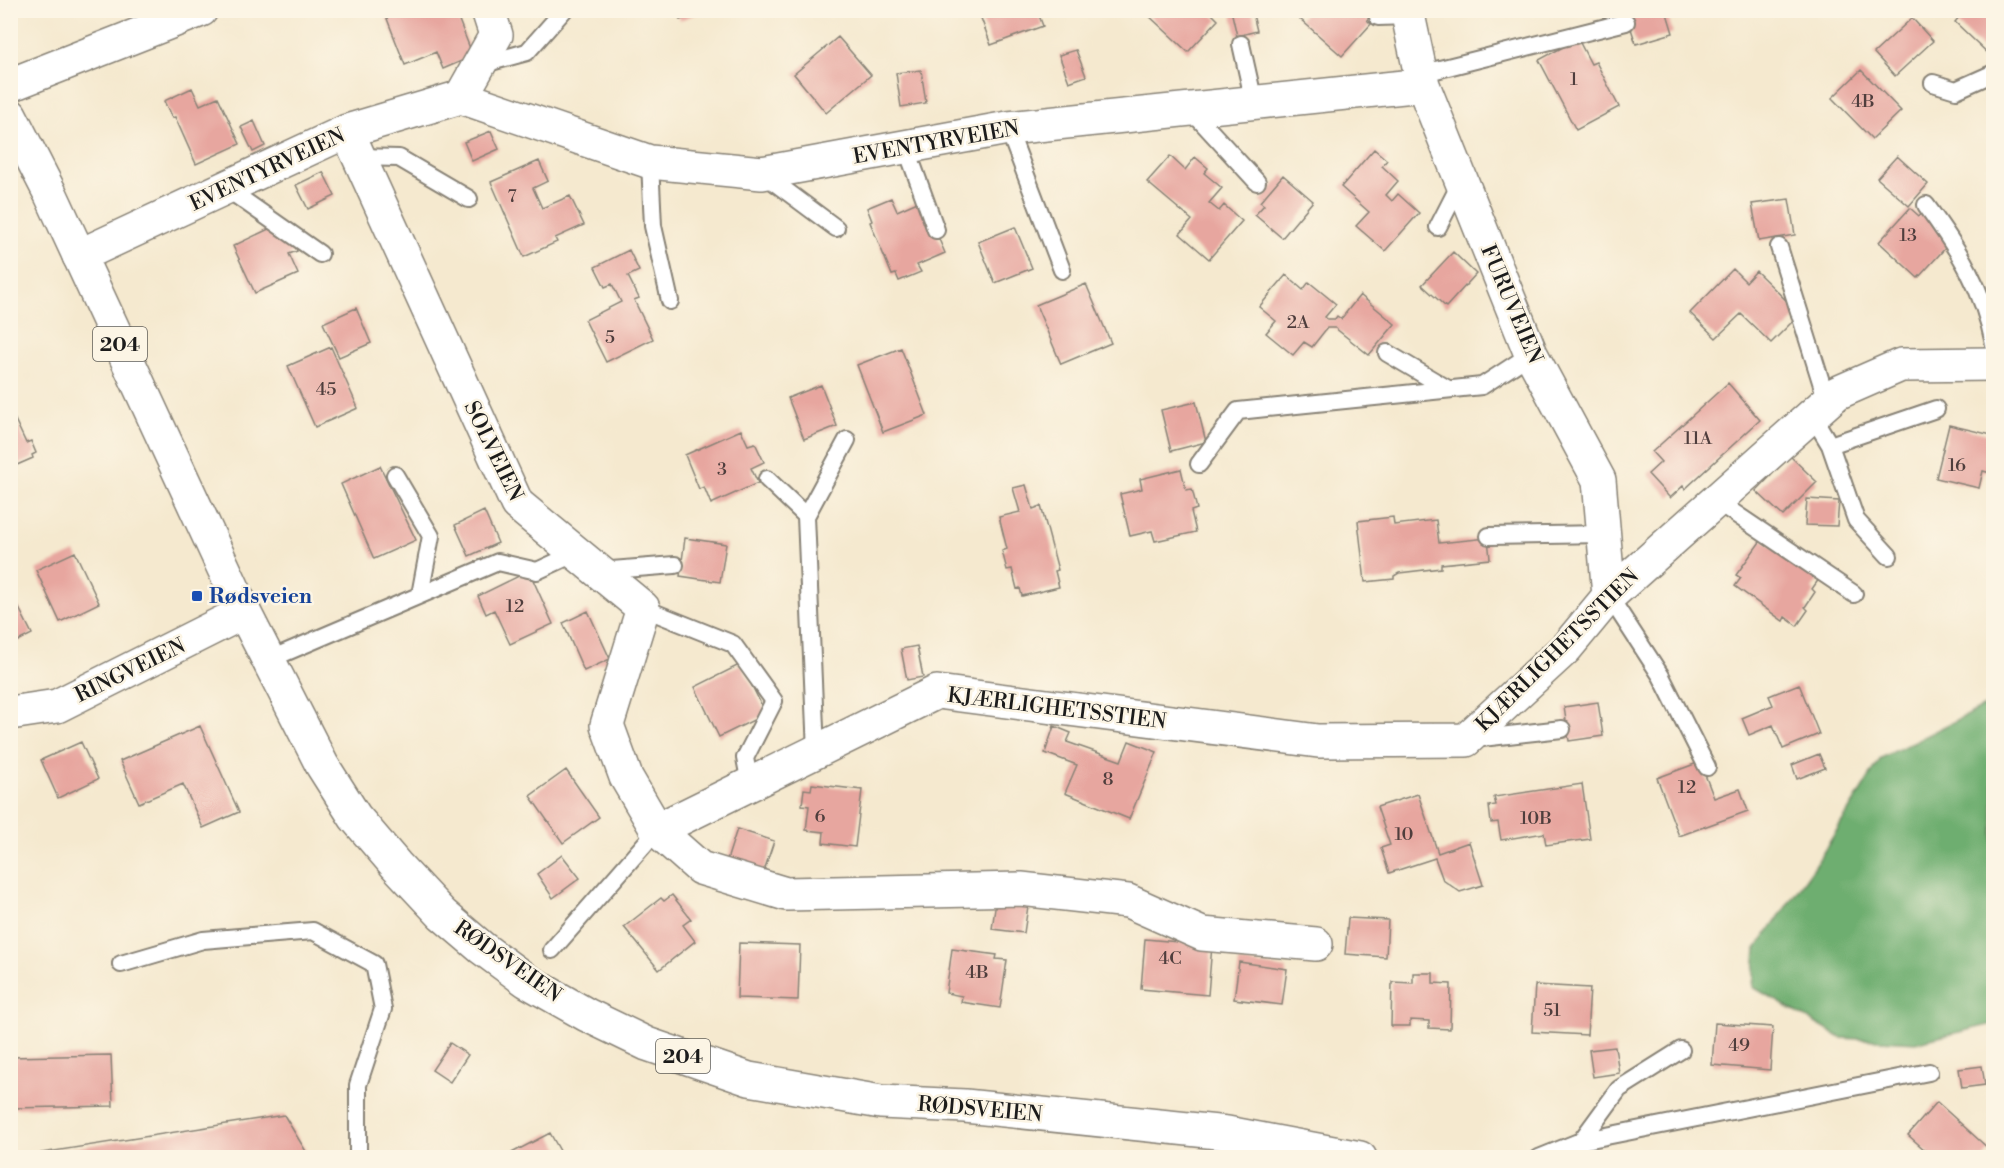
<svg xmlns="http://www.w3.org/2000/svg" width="2004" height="1168" viewBox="0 0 2004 1168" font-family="'Libre Bodoni',serif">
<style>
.forest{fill:#6eae70;stroke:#456546;stroke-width:1.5}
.building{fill:#e7a69f}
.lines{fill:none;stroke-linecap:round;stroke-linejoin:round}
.service-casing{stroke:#888276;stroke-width:20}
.minor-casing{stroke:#888276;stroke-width:36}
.trunk-casing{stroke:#888276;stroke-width:36}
.service{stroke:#fff;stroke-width:16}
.minor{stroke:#fff;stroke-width:33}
.trunk{stroke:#fff;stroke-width:33}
.transit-dot{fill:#1a4fb4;stroke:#fcf5e5;stroke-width:2}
.labels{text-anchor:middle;stroke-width:5;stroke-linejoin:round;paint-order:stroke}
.number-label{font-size:18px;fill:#4f3e3d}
.shield{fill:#fcf5e5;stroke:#5f5d58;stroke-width:1.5}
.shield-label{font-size:20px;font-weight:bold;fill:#1c1c1c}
.street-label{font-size:21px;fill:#1c1c1c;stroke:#fcf5e5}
.transit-label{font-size:21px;font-weight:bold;fill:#164399;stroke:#fcf5e5;text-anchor:start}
</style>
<rect width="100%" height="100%" fill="#fcf5e5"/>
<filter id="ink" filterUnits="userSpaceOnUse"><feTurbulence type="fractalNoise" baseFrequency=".0167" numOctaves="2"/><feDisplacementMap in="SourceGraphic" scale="12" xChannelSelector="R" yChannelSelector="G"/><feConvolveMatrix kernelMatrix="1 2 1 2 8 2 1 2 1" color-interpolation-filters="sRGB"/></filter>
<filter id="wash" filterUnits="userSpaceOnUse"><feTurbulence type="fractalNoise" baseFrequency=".008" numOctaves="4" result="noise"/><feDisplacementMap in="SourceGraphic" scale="24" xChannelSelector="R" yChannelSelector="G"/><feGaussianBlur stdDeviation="1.35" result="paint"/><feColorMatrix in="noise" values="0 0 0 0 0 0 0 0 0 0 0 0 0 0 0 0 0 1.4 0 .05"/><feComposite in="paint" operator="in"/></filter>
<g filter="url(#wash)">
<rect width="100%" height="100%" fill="#f5e9cf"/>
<path class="forest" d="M1993,702V1024L1918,1042L1841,1038L1753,987L1756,949L1815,866L1881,758Z"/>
<g id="blocks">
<path class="building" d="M455,10L473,56L443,69L436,52L405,65L384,11Z
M676,10H703V11L680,20Z
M978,10H1037L1043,26L991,45Z
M1151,10H1208L1218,20L1188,52L1147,14Z
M1231,10H1252L1257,31L1237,36Z
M1308,10H1366L1371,15L1367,20L1371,24L1342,56L1300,19Z
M1625,10H1666L1673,33L1636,44Z
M1965,10H1994V59L1955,22Z
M1912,18L1933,41L1895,76L1874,53Z
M838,37L871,75L826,113L794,74Z
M1578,39L1591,64L1596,62L1619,107L1576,130L1539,60Z
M1076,50L1086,76L1069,82L1059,55Z
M921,70L926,103L901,107L896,73Z
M1861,70L1901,111L1872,139L1832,98Z
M192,88L200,105L218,97L240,144L196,164L175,117L172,118L164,101Z
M254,121L265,146L253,152L241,127Z
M491,131L499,149L472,161L464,142Z
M1374,149L1387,160L1382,166L1398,181L1386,195L1392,201L1398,194L1419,213L1385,251L1356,226L1369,212L1341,187Z
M1170,156L1185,170L1195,157L1208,168L1204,173L1222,188L1209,203L1219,211L1224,205L1242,221L1209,259L1180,234L1192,220L1147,182Z
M1897,156L1928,184L1909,206L1877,178Z
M539,161L548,181L533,188L542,208L570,196L584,225L555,238L557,242L524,257L491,182Z
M323,172L335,196L308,209L296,185Z
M1283,175L1313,201L1282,238L1255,215L1264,205L1260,202Z
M891,198L897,211L922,200L945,253L917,265L921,272L899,281L896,274L892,275L870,222L872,221L867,208Z
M1789,199L1795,235L1759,241L1752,204Z
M1910,208L1919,216L1923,211L1949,244L1918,278L1879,242Z
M275,226L288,232L297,251L289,254L298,274L255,293L233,246Z
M1015,227L1032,268L995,283L978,242Z
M629,250L639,271L628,276L639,298L634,300L653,339L606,362L585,320L621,302L612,284L605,287L595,267Z
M1453,252L1476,274L1446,307L1422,285Z
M1733,269L1746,282L1756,271L1800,314L1771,343L1741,314L1716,338L1690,313Z
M1286,275L1303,290L1309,282L1336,304L1325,317L1327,319H1335L1337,316L1341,319L1360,295L1395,324L1369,355L1335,328H1327L1312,347L1304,342L1293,355L1266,333L1276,321L1259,307Z
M1086,284L1111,343L1061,364L1036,305Z
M356,308L371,343L339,357L323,323Z
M331,347L358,408L315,427L288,366Z
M901,348L927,415L883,432L857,365Z
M1728,383L1760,420L1685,489L1683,486L1670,498L1648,474L1661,462L1652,452Z
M821,385L837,426L804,439L788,398Z
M1196,402L1206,442L1171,451L1161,410Z
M10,409L26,443L31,441L36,453L32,455L33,458L10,468Z
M1949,425L1992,435L1994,474L1983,471L1979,488L1936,478Z
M741,430L748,445L755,443L764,462L751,468L758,483L711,504L704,487L699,489L685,455Z
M1790,456L1817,482L1783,516L1756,491Z
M380,466L416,540L374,559L341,484Z
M1181,469L1186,490L1192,489L1197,509L1191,511L1196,532L1155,541L1152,531L1130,536L1120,494L1142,489L1140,479Z
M1026,485L1033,509L1041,506L1058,570L1055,571L1059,587L1022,596L1020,588L1017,589L1012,569L1007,570L1002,551L1007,549L999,517L1020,512L1013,488Z
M1807,499L1839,501L1837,526L1805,525Z
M484,511L498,543L469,556L455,525Z
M1393,517L1394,525L1436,520L1439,543L1488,538L1490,559L1441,564V568L1399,573L1394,576V579L1365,582L1358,521Z
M685,538L726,544L720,582L680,576Z
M1762,539L1819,579L1812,589L1815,592L1805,607L1808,610L1797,626L1785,617L1783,621L1735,586L1741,578L1736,575Z
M75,552L99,603L60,622L36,570Z
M529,571L553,624L510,644L494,610L486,614L478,596Z
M15,600L32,634L10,645V602Z
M588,611L610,659L584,671L563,623Z
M917,646L923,677L907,680L901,649Z
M741,664L766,714L719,737L695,687Z
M1799,684L1819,734L1783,749L1773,725L1749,735L1742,718L1773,705L1769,696Z
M1598,702L1603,736L1569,741L1564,707Z
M200,726L239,812L203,828L183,784L139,803L120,761Z
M1054,726L1071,733L1067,742L1121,761L1129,741L1157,752L1129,819L1065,793L1077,765L1045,753Z
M81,742L98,779L58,798L41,760Z
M1819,754L1825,768L1797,779L1792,765Z
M1700,762L1714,798L1740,789L1748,811L1679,836L1657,778Z
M566,770L599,817L563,843L530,796Z
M812,784L862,790L855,847L823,843L824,832L806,830L809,806L802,805L804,789L811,790Z
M1582,784L1590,839L1546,845L1544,833L1501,840L1498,822L1491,823L1489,806L1496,805L1494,797Z
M1418,794L1438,853L1469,842L1483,885L1460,892L1443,880L1435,858L1389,873L1381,848L1390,845L1377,807Z
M737,829L774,841L763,874L726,863Z
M562,855L580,878L553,898L537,874Z
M672,895L691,919L683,925L695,941L659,970L624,927L661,898L664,901Z
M996,901L1028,906L1024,933L992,929Z
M1348,918L1388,920L1386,957L1345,954Z
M1145,939L1212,945L1208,995L1141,989Z
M739,943L800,945L798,1000L737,998Z
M952,949L997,955L996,959L1007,960L1000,1008L961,1002L962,996L946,993Z
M1239,962L1287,969L1282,1005L1234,999Z
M1413,973H1433V983L1451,984L1450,1029L1429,1028V1021L1410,1020V1026H1391L1392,982L1413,983Z
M1535,985L1590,988L1587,1035L1532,1032Z
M1715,1023L1773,1027L1770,1070L1712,1065Z
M450,1043L468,1055L450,1082L432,1070Z
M1615,1047L1619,1073L1593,1077L1589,1050Z
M111,1055L113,1106L10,1108V1057Z
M1982,1066L1985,1085L1962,1088L1959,1069Z
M1937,1102L1990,1150L1983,1158H1934L1908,1135Z
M284,1115L310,1158H43L41,1153Z
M550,1133L564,1158H499L505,1154L506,1156Z"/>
</g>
</g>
<g filter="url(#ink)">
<use href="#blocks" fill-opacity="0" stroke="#888276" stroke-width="1.5"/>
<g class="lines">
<defs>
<path id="service" d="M1378,17L1408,16
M1241,44L1254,102
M480,65L527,52L564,10
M1420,74L1626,22
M1933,83L1956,90L1994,73
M1190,109L1257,182
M1008,128L1062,270
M906,147L936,230
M359,157L399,158L469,199
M650,162L653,226L670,301
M762,173L836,228
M226,188L320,254
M1926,205C1959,250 1983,288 1994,344
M1438,227L1461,182
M1779,247L1827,401
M1387,353L1448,389
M1812,415L1830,445L1936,409
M1830,445L1856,520L1889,556
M1199,464L1238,411L1482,386L1531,354
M395,475L431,536L420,595
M767,479L806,516
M1715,500L1854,594
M1489,536L1604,534
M599,571L675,565
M1609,596L1661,676L1707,767
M643,608L733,644L774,701L745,758L750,784
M268,660L498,562L537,571L576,553
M1473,739L1562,729
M816,752L806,516L847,440
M552,950L657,830
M121,964L203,940L313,931L374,964L383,1009L358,1085V1158
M1581,1141L1619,1089L1681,1050
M1539,1158L1581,1141L1929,1072"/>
<path id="minor" d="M1407,10L1423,85L1531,354L1599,480L1609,596
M10,85L201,10
M461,97L496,35L488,10
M347,131L517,504L643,608L607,725L626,777L657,830L700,868L786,894L1021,889L1128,901L1202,934L1316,944
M79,256L347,131L461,97L650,162L762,173L1008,128L1423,85
M10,713L57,706L244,612
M657,830L937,692L1318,741L1466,740L1566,648L1609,596L1837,393L1901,365L1994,364"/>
<path id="trunk" d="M10,115L51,195L244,612L322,765L355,817L396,865L442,914L482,948L527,981L587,1015L647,1044L749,1079L881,1102L965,1106L1227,1133L1360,1158"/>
</defs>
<use href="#service" class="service-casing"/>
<use href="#minor" class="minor-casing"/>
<use href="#trunk" class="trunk-casing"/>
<use href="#service" class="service"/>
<use href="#minor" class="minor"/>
<use href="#trunk" class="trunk"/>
</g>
</g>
<rect class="transit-dot" x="191" y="590" width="12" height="12" rx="3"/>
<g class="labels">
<g class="number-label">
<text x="1574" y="85">1</text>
<text x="1863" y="107">4B</text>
<text x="512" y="202">7</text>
<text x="1908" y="241">13</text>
<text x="1298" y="328">2A</text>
<text x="610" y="343">5</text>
<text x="326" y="395">45</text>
<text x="1698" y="444">11A</text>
<text x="1957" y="471">16</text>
<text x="722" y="475">3</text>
<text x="515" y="612">12</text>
<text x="1108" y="785">8</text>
<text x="1687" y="793">12</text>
<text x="820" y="822">6</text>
<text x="1536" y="824">10B</text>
<text x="1404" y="840">10</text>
<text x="1170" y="964">4C</text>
<text x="977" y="978">4B</text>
<text x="1552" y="1016">51</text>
<text x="1739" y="1051">49</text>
</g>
<g class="shield">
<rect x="93" y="327" width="54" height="34" rx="4.5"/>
<rect x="656" y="1039" width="54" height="34" rx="4.5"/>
</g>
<g class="shield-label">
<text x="120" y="351">204</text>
<text x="683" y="1063">204</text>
</g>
<g class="street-label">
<text transform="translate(936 142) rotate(-10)" y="7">EVENTYRVEIEN</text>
<text transform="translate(267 169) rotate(-25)" y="7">EVENTYRVEIEN</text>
<text transform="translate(1512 304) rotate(67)" y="7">FURUVEIEN</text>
<text transform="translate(494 451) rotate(64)" y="7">SOLVEIEN</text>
<text transform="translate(1557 650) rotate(-45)" y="7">KJÆRLIGHETSSTIEN</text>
<text transform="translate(130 670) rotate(-26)" y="7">RINGVEIEN</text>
<text transform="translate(1057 708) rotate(7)" y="7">KJÆRLIGHETSSTIEN</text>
<text transform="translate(508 961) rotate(35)" y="7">RØDSVEIEN</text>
<text transform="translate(980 1109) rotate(5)" y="7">RØDSVEIEN</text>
</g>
<g class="transit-label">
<text x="209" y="603">Rødsveien</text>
</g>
</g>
<rect width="2004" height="1168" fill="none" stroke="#fcf5e5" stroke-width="36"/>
</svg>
